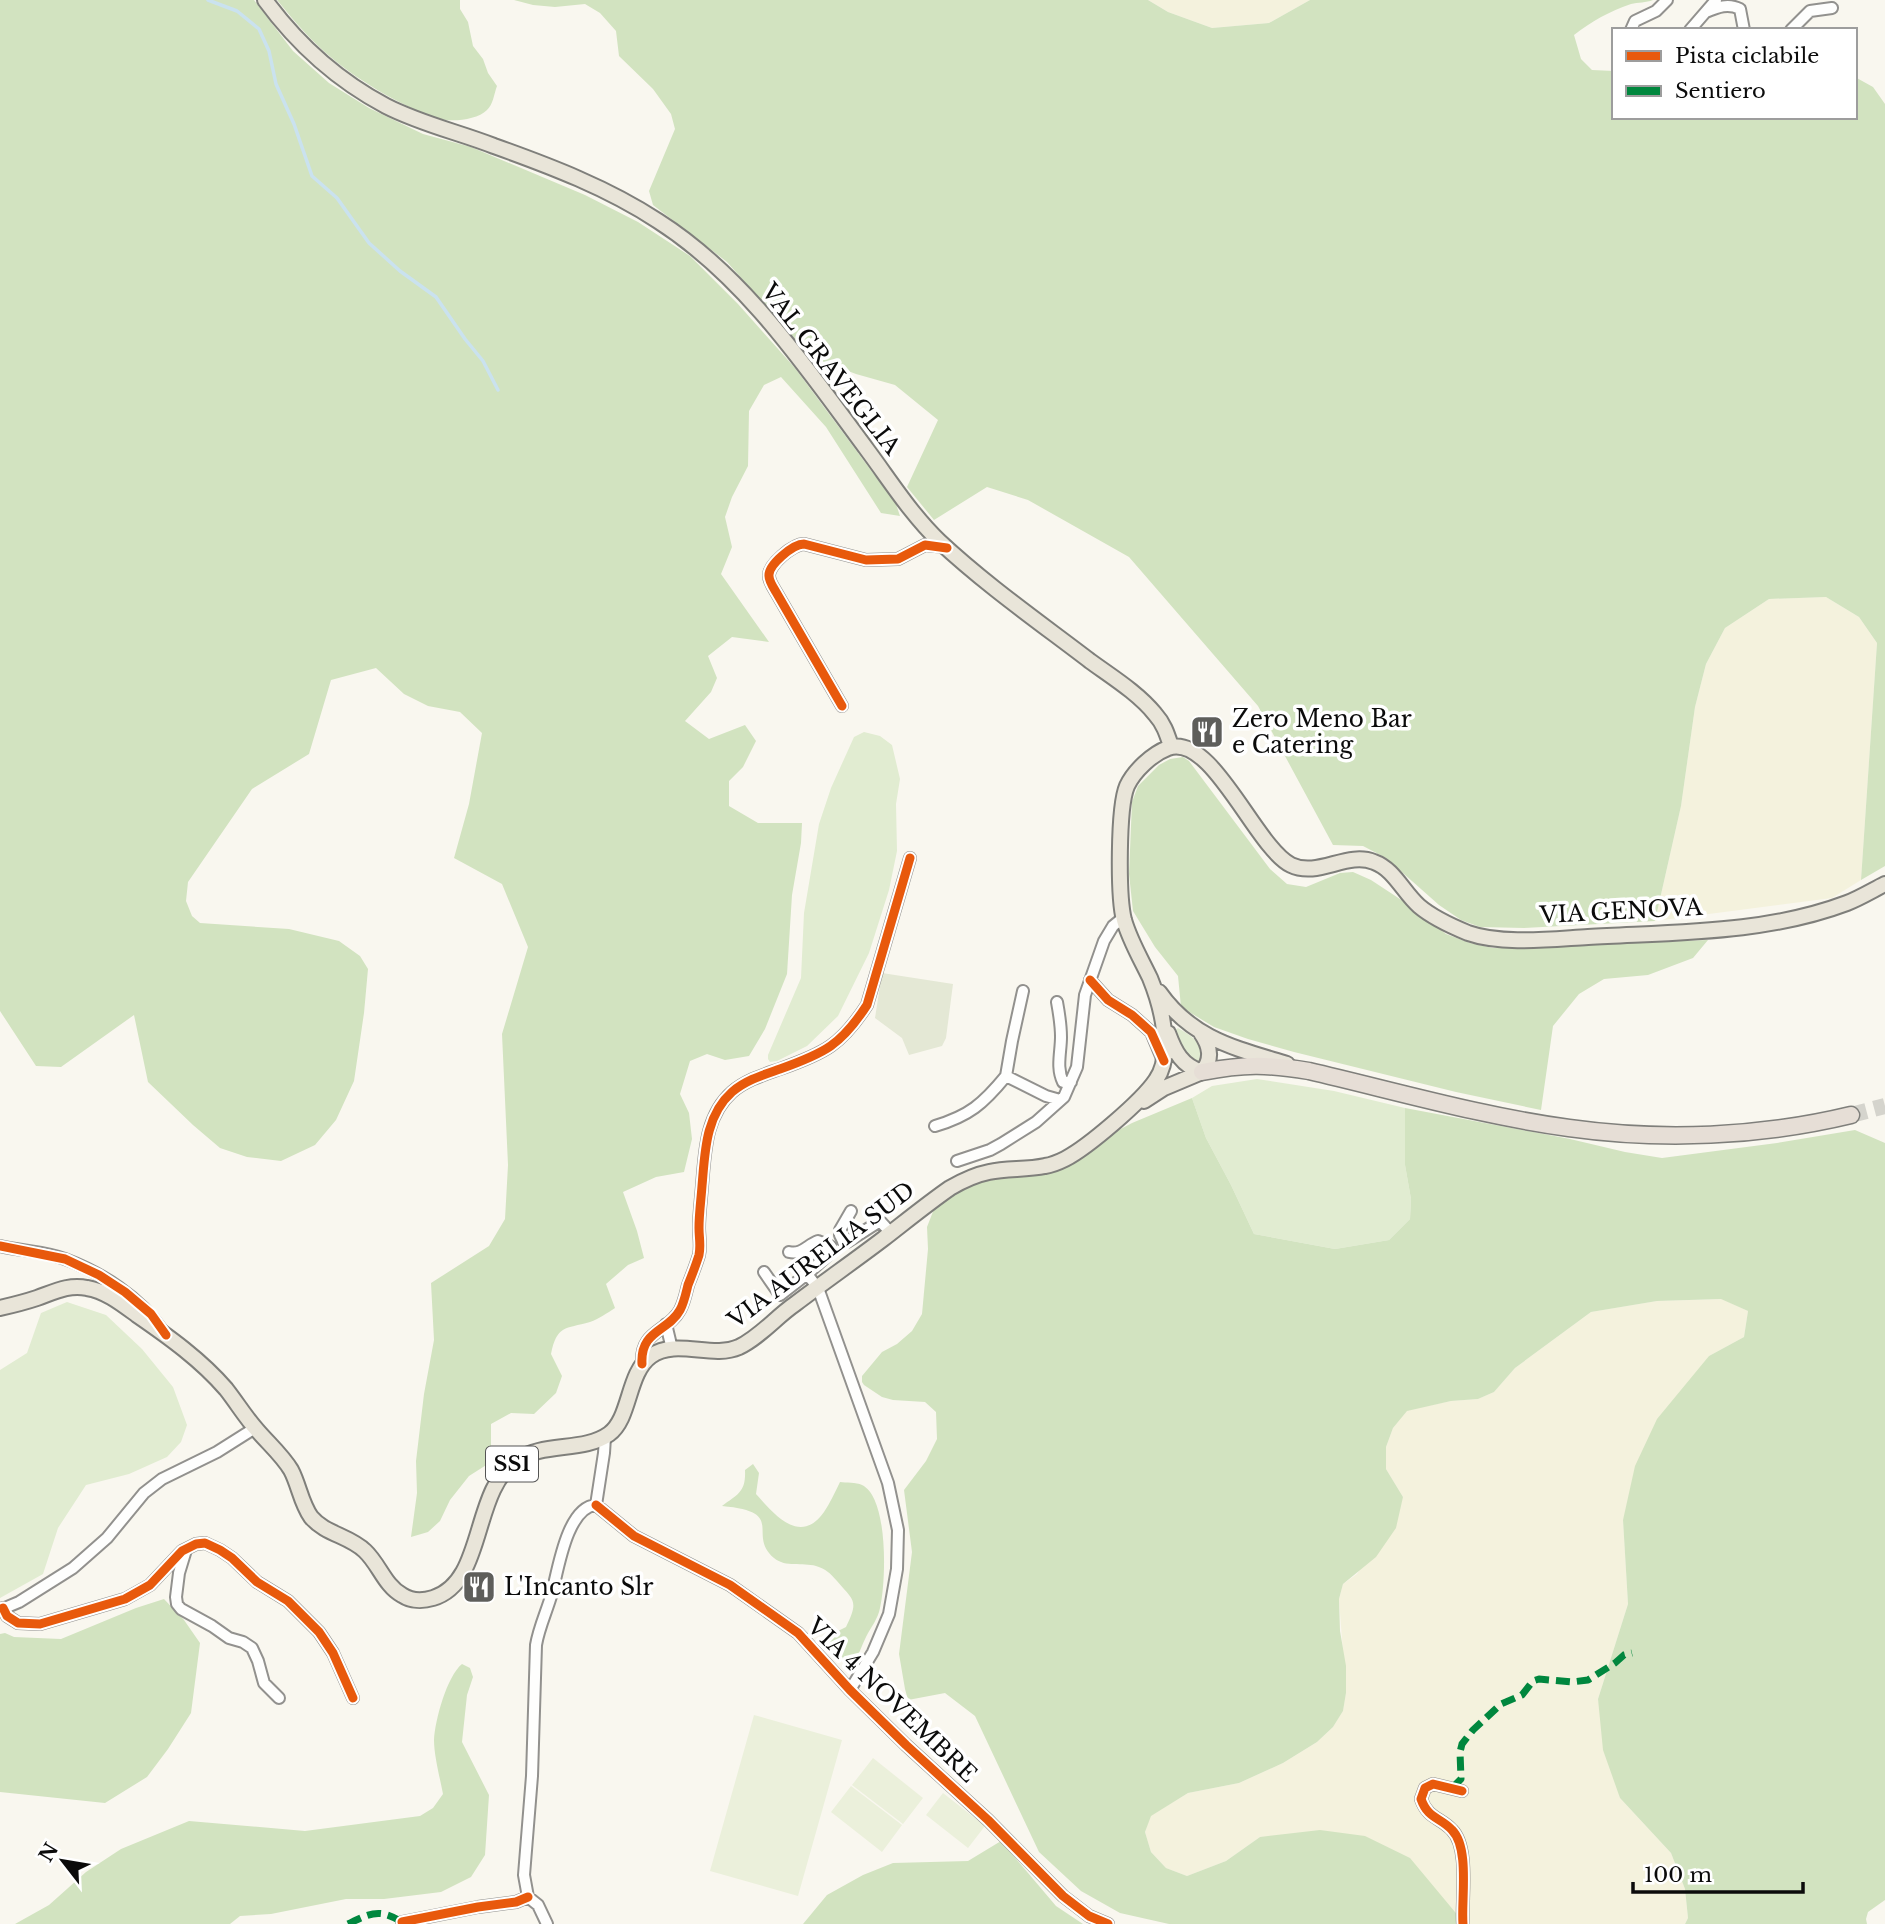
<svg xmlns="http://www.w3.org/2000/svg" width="1885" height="1924" viewBox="0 0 1885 1924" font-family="'Libre Baskerville',serif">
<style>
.farmland{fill:#f4f2dd}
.green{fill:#e1ecd1}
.forest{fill:#d2e3c0}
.cemetery{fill:#e4e8d5}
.pitch{fill:#ebf0db}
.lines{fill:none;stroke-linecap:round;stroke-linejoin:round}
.stream{stroke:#cae2ef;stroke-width:3.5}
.highway-tunnel{stroke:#d5d4cd;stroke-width:16;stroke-dasharray:16 8;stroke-linecap:butt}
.minor-casing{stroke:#92918e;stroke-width:14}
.major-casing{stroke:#7f7f7b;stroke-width:18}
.highway-casing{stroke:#7f7f7b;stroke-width:19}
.minor{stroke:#fefefd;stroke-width:10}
.major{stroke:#e9e5d9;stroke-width:14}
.highway{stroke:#e6ded6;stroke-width:16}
.quiet{stroke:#00873e;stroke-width:7;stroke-dasharray:14 7;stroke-linecap:butt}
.cycleway-casing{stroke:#fff;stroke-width:13}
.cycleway{stroke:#e8590c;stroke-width:9}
.labels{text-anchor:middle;stroke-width:7;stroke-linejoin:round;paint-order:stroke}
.shield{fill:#fff;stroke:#545454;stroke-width:2}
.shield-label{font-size:21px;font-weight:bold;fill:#0b0b0b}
.street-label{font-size:23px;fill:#0b0b0b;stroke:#fff}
.poi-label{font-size:23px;fill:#0b0b0b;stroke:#fff;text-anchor:start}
</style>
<rect width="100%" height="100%" fill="#f9f7ef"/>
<path class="farmland" d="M1148,0H1310L1269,23L1212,28L1168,12Z
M1826,597L1859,617L1877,643L1861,880L1832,898L1655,921L1681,806L1695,707L1706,664L1725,628L1769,599Z
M1722,1299L1748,1311L1744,1337L1709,1356L1623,1520L1628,1604L1598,1699L1620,1798L1671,1853L1685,1889L1688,1918L1685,1924H1465L1260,1837L1226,1861L1187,1876L1166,1868L1151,1852L1145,1832L1150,1816L1188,1793L1239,1783L1283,1763L1317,1742L1333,1727L1343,1711L1346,1693L1339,1599L1343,1584L1357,1574L1403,1497L1386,1469V1447L1393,1428L1407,1410L1451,1401L1478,1399L1494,1392L1515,1368L1591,1312L1657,1301Z"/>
<path class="green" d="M864,732L880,736L892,745L900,779L896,804L897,851L889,890L869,953L838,1016L807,1046L777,1061L770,1062L768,1059V1055L801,978L804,913L819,824L831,788L854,737Z
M1178,1028C1191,1035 1201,1042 1203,1058L1199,1065L1187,1059L1174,1031Z
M1257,1079L1334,1091L1405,1108V1165L1411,1199L1410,1219L1389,1240L1335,1249L1254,1234L1231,1185L1206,1138L1192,1098L1212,1086Z
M67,1302L106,1315L142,1349L173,1387L187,1425L181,1442L167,1457L129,1474L86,1485L58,1528L43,1574L0,1598V1370L27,1353L41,1313Z"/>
<path class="forest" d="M0,0H254L293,51L329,83L369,108L423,134L471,147L585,195L638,222L690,256L738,304L795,368L896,504L900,516L881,513L826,427L781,377L764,385L749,411L748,466L732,497L725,517L732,547L721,574L769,642L732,637L708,656L717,678L711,692L685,721L709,739L745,725L756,741L743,767L729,781V806L758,823H802L801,843L792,895L787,974L765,1029L749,1056L725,1060L707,1054L690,1061L680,1094L689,1113L692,1139L684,1172L656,1177L623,1192L637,1231L644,1258L628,1265L606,1284L615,1308C607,1313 599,1319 590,1322C565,1329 557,1325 551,1354L562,1376L556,1393L534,1414L511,1413L491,1424V1462L469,1476L450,1500L440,1521L428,1532L411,1537L417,1493L416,1461L424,1394L434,1340L431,1283L489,1246L505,1219L508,1165L502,1034L528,947L502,884L454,858L469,804L482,733L460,712L428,706L404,694L376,668L331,680L309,754L252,789L188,882L186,901L192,916L200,923L289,929L339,941L360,956L368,969L364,1013L354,1081L336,1120L315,1145L281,1161L247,1157L220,1148L193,1125L148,1082L134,1015L61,1067L36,1066L0,1011Z
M277,0H460V9L468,22L473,46L483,59L488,73L497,86C494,94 493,105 487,110C477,120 453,122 440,119C408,110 359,81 333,59C312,42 294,21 277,0Z
M514,0H1148L1168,12L1212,28L1269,23L1310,0H1653C1646,3 1638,2 1631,4C1608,12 1592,21 1574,35L1581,59L1592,70L1614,71V117H1855V77L1873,87L1885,104V866L1861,880L1877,643L1859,617L1826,597L1769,599L1725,628L1706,664L1695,707L1681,806L1655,921L1524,928L1480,927L1461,920L1439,905L1386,858L1363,846L1333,845L1258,706L1129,557L1028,500L987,487L934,520L907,487L938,420L895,385L856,374L811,357L727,262L653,205L649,191L675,129L671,114L653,89L619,56L616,31L600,13L585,4L555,7L533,5Z
M1183,757L1189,761L1270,869L1287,884L1306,887L1340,873L1353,872L1371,880L1406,903L1446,934L1470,943L1493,948L1708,940L1693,958L1648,975L1604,979L1579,994L1553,1026L1541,1110L1456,1092L1294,1052L1248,1039L1214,1027L1181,1007L1178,976L1155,947L1133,911L1129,874L1132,802L1138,786L1159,765L1170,759Z
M1192,1098L1206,1138L1231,1185L1254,1234L1335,1249L1389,1240L1410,1219L1411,1199L1405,1165V1108L1570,1139L1625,1152L1662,1158L1777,1143L1855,1130L1885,1143V1900L1868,1912L1866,1919L1867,1924H1685L1688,1918L1685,1889L1671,1853L1620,1798L1603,1750L1598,1699L1628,1604L1623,1520L1635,1466L1657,1419L1709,1356L1744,1337L1748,1311L1721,1299L1657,1301L1591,1312L1515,1368L1494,1392L1478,1399L1451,1401L1407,1411L1393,1428L1386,1447V1469L1403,1497L1396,1528L1376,1557L1343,1584L1339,1599L1340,1631L1346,1666V1693L1343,1711L1333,1727L1317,1742L1283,1763L1239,1783L1188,1793L1151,1816L1145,1832L1151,1852L1166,1868L1187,1876L1226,1861L1260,1837L1320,1830L1365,1836L1410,1858L1465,1924H1169L1120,1913L1081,1891L1039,1852L975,1716L945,1693L908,1700L905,1689L899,1654L912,1552L904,1490L926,1461L937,1439L936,1412L925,1402L893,1400L882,1397L864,1385L862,1382V1376L882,1352L897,1344L912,1331L922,1314L928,1249L927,1227L934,1209L951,1195L971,1184L991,1177L1050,1173L1080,1160L1102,1139L1132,1123Z
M753,1464L759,1473L756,1494C774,1514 800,1546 824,1512C830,1503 835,1492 840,1482C846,1483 856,1482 862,1485C889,1498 886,1583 880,1608C878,1619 871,1627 866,1637C861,1647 859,1656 851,1665C836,1658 827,1655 826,1637L846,1627C859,1600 854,1601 837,1581C830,1573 826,1569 816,1566C802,1562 786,1568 774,1558C746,1534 788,1512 722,1506C738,1494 746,1492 745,1470Z
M164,1599L184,1620L200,1643L191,1713L168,1749L147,1777L105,1803L0,1792V1634L5,1633L14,1637L61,1639L136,1608Z
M462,1664L470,1668L473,1677L467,1695L462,1742L489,1795L485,1855L471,1877L441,1892L384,1899H346L271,1914L240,1916L230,1924H15L49,1905L86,1872L121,1849L189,1821L305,1831L420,1816L433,1808L443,1794C440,1778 434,1756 434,1740C435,1720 447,1676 462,1664Z
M1001,1841L1056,1906L1083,1924H803L827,1895L863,1875L893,1863L968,1861Z"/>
<path class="cemetery" d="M882,973L953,984L946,1038L942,1046L909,1055L902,1038L875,1018Z"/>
<path class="pitch" d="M754,1715L842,1740L798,1896L710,1871Z
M873,1758L923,1798L903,1824L852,1785Z
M851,1786L902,1825L882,1852L831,1812Z
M943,1793L985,1826L968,1848L926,1815Z"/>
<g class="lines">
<path class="stream" d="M208,0L237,11L259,29L269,51L276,84L294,124L312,176L337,198L369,243L400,271L436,297L465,339L483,361L498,390"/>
<path class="highway-tunnel" d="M1851,1115L1885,1106"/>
<defs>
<path id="minor" d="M1706,12C1718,7 1728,3 1740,9L1744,30
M1631,30L1635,21L1656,11L1667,0
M1690,30L1716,0
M1791,30L1810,11L1832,8
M842,706L776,592C773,587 769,581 769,576C768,565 793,544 804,544L866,560L898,559L925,545L945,547
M1090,980L1108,1000L1132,1015L1151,1032L1163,1061
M1057,1002C1059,1013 1061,1025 1061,1037C1061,1052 1056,1068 1063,1082H1071
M1006,1076L1012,1041L1023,991
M935,1126C969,1116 983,1104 1006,1076L1046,1096L1060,1100
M957,1161L990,1150L1001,1144L1036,1122L1064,1097L1077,1067L1085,995L1104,941L1113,926L1124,917
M851,1211L840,1230V1235L843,1241L847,1242L880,1221L891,1233
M0,1246C21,1251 44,1251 65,1259C102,1273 140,1297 162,1330
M789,1252C802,1255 807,1245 818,1241L830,1246L827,1256L807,1274
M764,1272L780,1295L807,1274L818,1288L888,1483L898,1530L897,1569L889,1614L873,1652L850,1690
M666,1324L672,1349
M642,1364C640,1330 668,1332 680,1310C684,1303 686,1293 688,1285C692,1275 696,1265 699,1255C701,1246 699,1237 699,1228C699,1214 701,1200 702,1186C705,1153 705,1116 732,1092C746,1080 763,1075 780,1069C825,1053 841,1045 867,1005L910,858
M596,1505L634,1536L730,1585L798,1633L850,1690L906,1745L988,1820L1063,1896L1089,1916L1108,1924
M596,1505L604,1453L605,1437
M186,1550L179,1573L176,1597L177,1604L181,1609L212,1626L229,1638L243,1642L252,1648L258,1661L264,1683L279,1698
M3,1608L7,1616L18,1623L40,1624L125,1599L150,1585L182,1551L196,1544L205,1543L220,1550L232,1558L257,1582L288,1601L319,1632L333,1653L353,1698
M0,1610L19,1602L73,1568L107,1538L144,1493L162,1479L217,1452L255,1428
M1462,1791L1433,1784L1425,1788L1421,1799C1428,1819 1440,1817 1452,1830C1470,1848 1461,1900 1463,1924
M403,1924L402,1922L478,1907L516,1902L528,1897
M547,1924L538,1905L528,1897L524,1875L532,1776L536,1645C539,1627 547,1611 552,1593C558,1570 567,1507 596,1505"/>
<path id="major" d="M265,0C298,45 337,80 386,106C421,124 458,132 494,146C550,166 608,188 658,221C746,277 807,369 868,451C891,482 911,514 939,541C986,585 1039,622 1090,661C1112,677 1138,693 1155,714C1164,724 1167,734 1171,746
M1159,992C1192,1039 1235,1048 1287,1064
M1168,1033C1175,1052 1182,1066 1202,1072
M1201,1033C1210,1046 1213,1059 1202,1072
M1144,1101L1164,1088L1202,1072
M0,1308C13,1305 25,1302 37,1298C54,1292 69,1284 87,1288C106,1291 122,1304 137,1315C169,1337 201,1360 226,1389C237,1403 246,1418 257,1430C268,1443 282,1455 291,1470C299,1485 301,1503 311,1517C325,1534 350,1536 365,1551C379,1564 385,1586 402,1595C411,1601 423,1601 433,1598C486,1582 471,1491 517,1460C543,1442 584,1452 609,1434C631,1418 627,1373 651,1356C676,1338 712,1359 739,1347C760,1337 776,1317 795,1304C824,1282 854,1261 883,1239C905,1222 927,1204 950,1188C962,1181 974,1175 989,1172C1007,1168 1026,1170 1045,1166C1052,1165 1059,1162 1065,1159C1088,1147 1142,1101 1156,1080C1163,1070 1165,1059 1165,1047C1165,1023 1159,1000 1150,978C1141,959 1130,941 1124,920C1118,897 1118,807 1127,786C1134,771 1152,754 1168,748C1212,732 1255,847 1291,865C1318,878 1347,851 1374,862C1394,869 1403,892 1419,906C1433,918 1451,926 1468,933C1502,945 1552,939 1588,937C1674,932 1765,934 1847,903C1860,898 1873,890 1885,884"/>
<path id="highway" d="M1202,1072C1244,1064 1267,1064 1309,1071C1395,1091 1481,1116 1569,1128C1662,1141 1760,1137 1851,1115"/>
</defs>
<use href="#minor" class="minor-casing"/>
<use href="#major" class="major-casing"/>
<use href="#highway" class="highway-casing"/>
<use href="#minor" class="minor"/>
<use href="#major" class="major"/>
<use href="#highway" class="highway"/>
<path class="quiet" d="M1452,1788L1461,1779L1460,1752L1462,1744L1473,1730L1501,1704L1522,1695L1533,1681L1539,1679L1572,1682L1588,1680L1615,1663L1624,1655L1632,1653
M348,1924C371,1913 379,1908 402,1922"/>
<defs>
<path id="cycleway" d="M842,706L776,592C773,587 769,581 769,576C768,565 793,544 804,544L866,560L898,559L925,545L947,548
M1090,980L1108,1000L1132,1015L1151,1032L1164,1061
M0,1246L65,1259L99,1275L125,1292L151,1314L166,1335
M642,1364C640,1330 668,1332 680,1310C684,1303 686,1293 688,1285C692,1275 696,1265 699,1255C701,1246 699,1237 699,1228C699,1214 701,1200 702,1186C705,1153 705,1116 732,1092C746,1080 763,1075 780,1069C825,1053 841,1045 867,1005L910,858
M596,1505L634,1536L730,1585L798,1633L850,1690L906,1745L988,1820L1063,1896L1089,1916L1108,1924
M3,1608L7,1616L18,1623L40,1624L125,1599L150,1585L182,1551L196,1544L205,1543L220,1550L232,1558L257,1582L288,1601L319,1632L333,1653L353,1698
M1462,1791L1433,1784L1425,1788L1421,1799C1428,1819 1440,1817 1452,1830C1470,1848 1461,1900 1463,1924
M403,1924L402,1922L478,1907L516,1902L528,1897"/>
</defs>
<use href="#cycleway" class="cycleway-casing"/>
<use href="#cycleway" class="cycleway"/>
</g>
<defs>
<symbol id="restaurant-square" viewBox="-11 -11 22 22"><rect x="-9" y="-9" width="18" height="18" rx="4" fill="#5e5e5b" stroke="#fff"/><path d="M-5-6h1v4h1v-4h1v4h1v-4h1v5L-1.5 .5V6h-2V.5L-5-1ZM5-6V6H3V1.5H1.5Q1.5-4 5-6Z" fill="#fff"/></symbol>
</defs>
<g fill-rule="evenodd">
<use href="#restaurant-square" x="1188" y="713" width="38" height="38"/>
<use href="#restaurant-square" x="460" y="1568" width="38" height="38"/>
</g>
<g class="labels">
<rect class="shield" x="486" y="1446.5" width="52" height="35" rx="5"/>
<g class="shield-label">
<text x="512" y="1471">SS1</text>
</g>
<g class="street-label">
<text transform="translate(831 369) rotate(52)" y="8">VAL GRAVEGLIA</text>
<text transform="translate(1621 911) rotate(-3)" y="8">VIA GENOVA</text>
<text transform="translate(821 1255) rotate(-37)" y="8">VIA AURELIA SUD</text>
<text transform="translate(892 1700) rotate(44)" y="8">VIA 4 NOVEMBRE</text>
</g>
<g class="poi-label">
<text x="1232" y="727">Zero Meno Bar<tspan x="1232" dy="26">e Catering</tspan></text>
<text x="504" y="1595">L'Incanto Slr</text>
</g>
</g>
<rect x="1612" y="28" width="245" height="91" fill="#ffffff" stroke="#9d9d9d" stroke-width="2"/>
<rect x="1626" y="51" width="35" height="10" fill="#e8590c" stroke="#9d9d9d" stroke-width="2"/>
<text x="1675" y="63" font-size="21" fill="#0b0b0b">Pista ciclabile</text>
<rect x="1626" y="86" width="35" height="10" fill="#00873e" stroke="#9d9d9d" stroke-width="2"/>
<text x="1675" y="98" font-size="21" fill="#0b0b0b">Sentiero</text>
<g transform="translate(63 1861) rotate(301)" stroke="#ffffff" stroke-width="5" paint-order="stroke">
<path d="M0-5L12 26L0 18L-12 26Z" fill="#0b0b0b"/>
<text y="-10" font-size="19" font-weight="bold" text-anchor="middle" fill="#0b0b0b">N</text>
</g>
<path d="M1633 1882v10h170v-10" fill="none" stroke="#0b0b0b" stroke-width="3.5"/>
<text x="1644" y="1882" font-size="21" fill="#0b0b0b" stroke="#ffffff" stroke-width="5" paint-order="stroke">100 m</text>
</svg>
